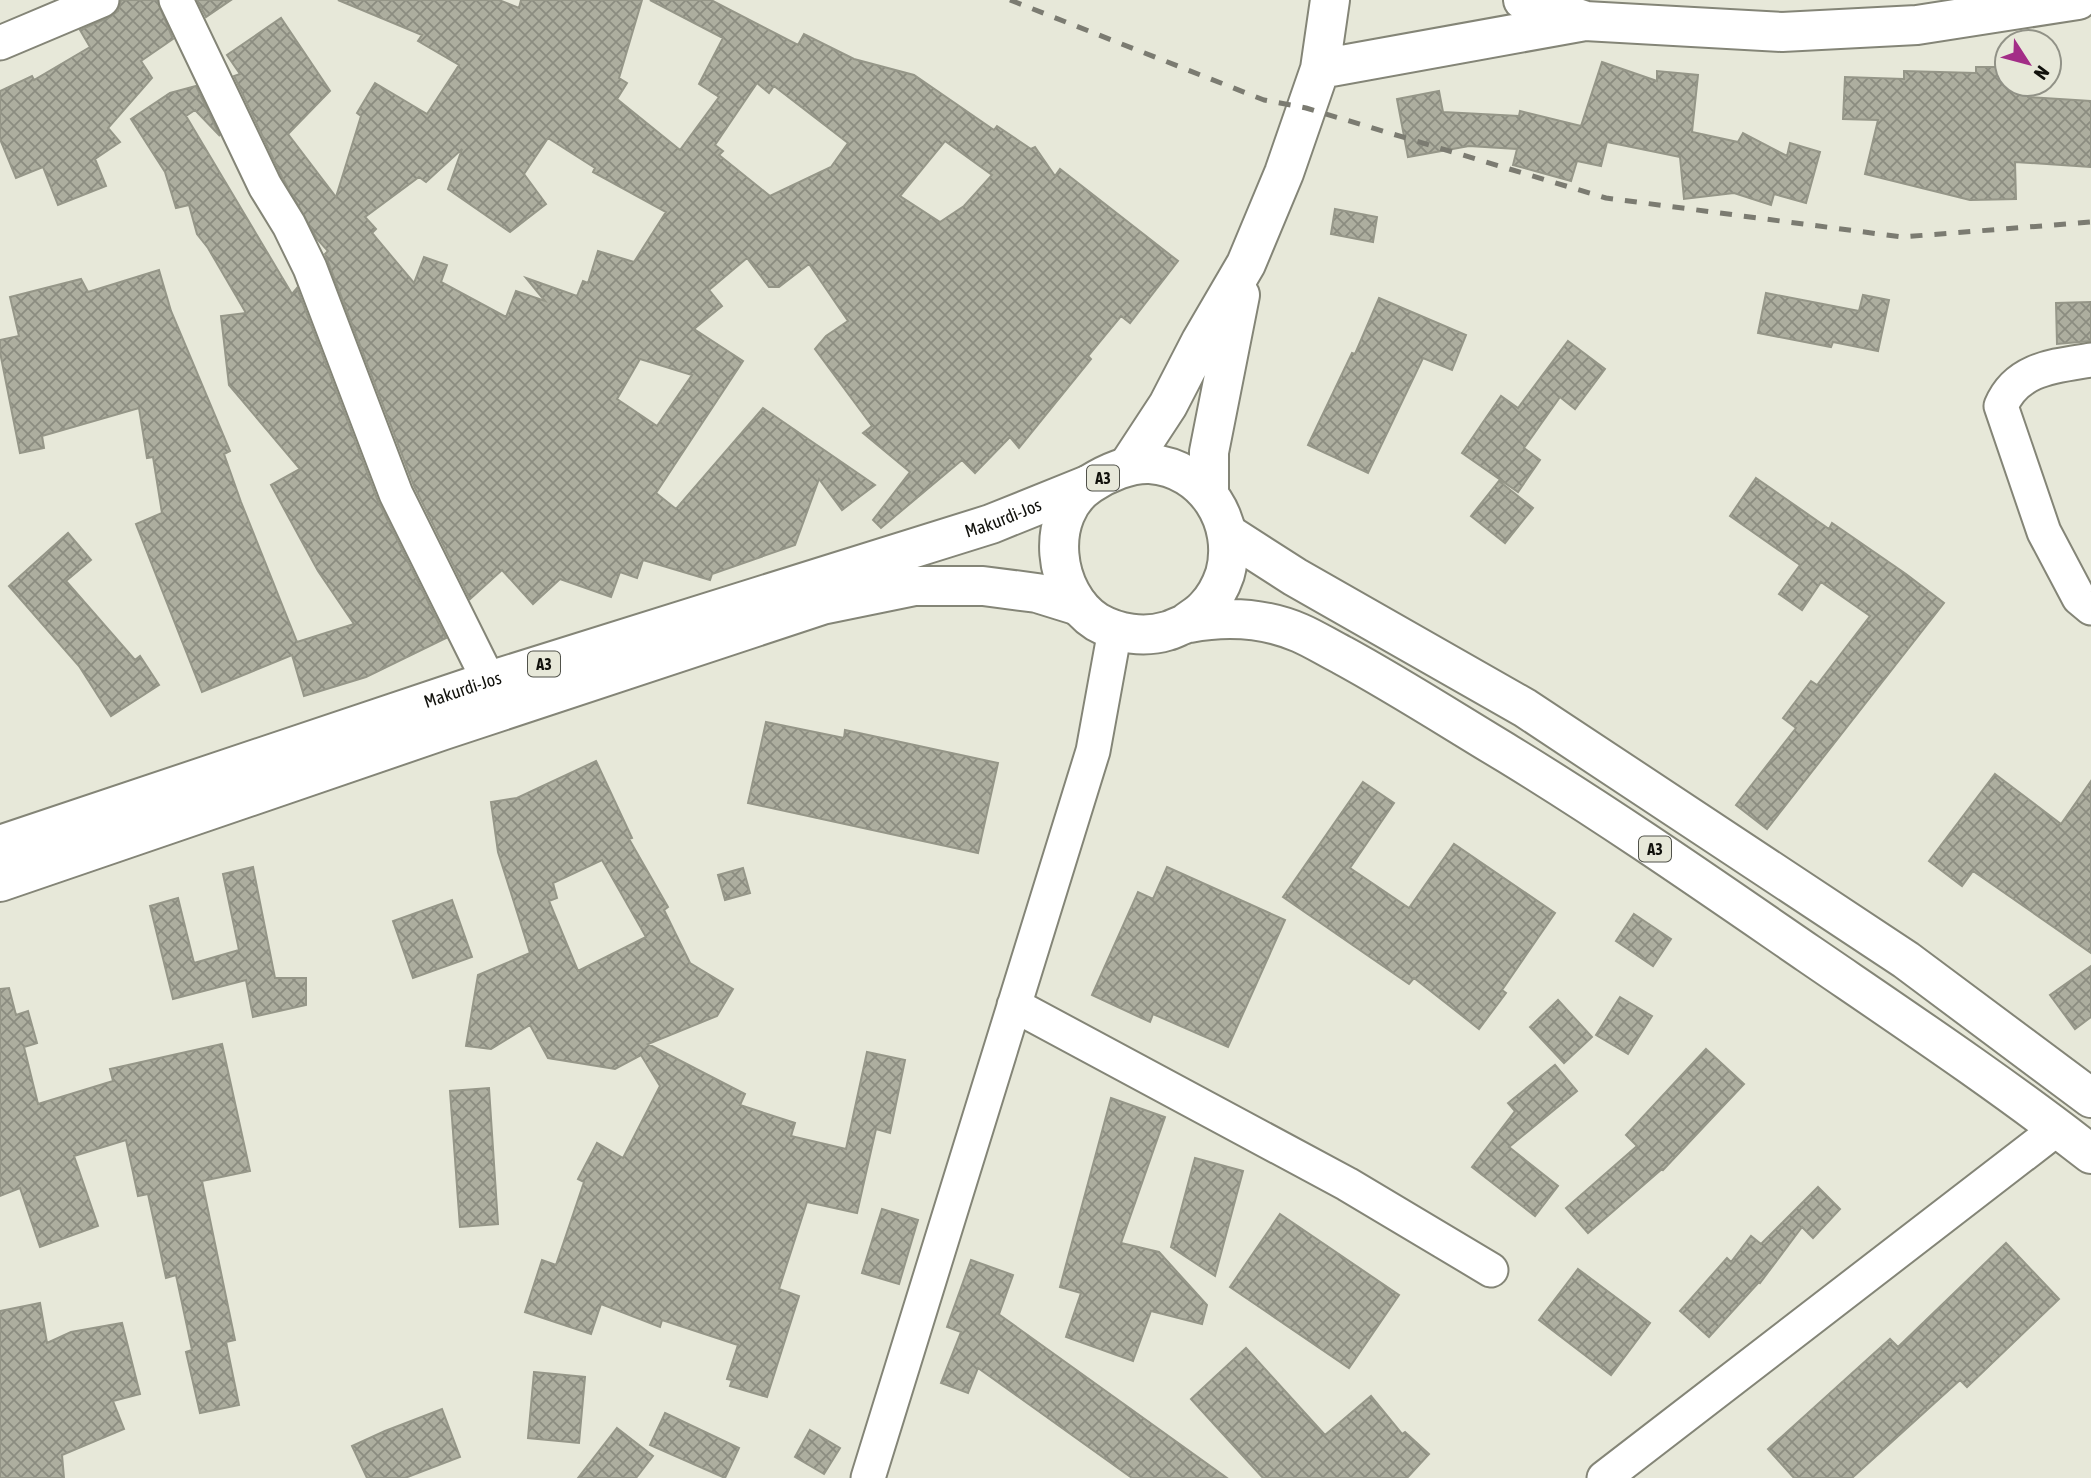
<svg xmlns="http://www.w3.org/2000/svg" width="2091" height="1478" viewBox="0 0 2091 1478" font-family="'Asap Condensed',sans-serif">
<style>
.building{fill:url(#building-cross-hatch);stroke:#959688;stroke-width:2;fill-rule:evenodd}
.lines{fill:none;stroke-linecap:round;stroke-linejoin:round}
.minor-casing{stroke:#848577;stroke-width:37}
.major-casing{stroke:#848577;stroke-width:42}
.highway-casing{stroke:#848577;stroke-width:42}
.minor{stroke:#fff;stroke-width:33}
.major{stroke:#fff;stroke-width:38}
.highway{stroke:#fff;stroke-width:38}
.rail{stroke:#7b7b71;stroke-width:5;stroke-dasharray:12 12;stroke-linecap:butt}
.labels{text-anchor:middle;stroke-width:5;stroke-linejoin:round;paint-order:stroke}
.shield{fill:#e7e8d9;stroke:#51524a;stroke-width:2}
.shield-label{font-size:16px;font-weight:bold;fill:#11110c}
.street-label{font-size:18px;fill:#11110c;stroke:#e7e8d9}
</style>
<defs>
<pattern id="building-cross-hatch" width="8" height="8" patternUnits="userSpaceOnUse" patternTransform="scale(1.75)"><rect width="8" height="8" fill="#adae9f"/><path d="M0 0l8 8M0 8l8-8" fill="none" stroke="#8b8c80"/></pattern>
</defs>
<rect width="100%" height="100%" fill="#e7e8d9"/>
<path class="building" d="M121,0H157L173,39L141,61L152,78L108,128L120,142L95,159L106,186L58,205L43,167L16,178L0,139V91L32,76L34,80L90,47L80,30L110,17L118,11Z
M197,0H231L206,17Z
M338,0H499L519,8L521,0H642L619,78L627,83L617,99L680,150L719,97L699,84L723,38L650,0H711L798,45L804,34L854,59L914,75L994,130L997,126L1031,149L1035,147L1055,176L1060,169L1178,261L1130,323L1121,316L1088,356L1091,359L1019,448L1010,437L975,473L962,460L881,528L873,520L910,472L863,433L872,426L815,349L826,336L848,321L809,264L779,287H769L747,258L709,290L722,306L694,329L743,361L656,493L676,509L763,408L875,485L842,510L819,479L795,545L712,574L710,580L643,560L637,578L620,572L611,597L560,579L533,604L502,570L470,599L414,486L325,254L328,251L317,239L282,177L234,76L240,74L227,55L281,18L330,91L288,134L336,197L361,116L357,113L375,83L427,114L459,65L418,41L422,35ZM757,83L769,93L774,86L848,143L831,167L770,196L719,155L723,151L715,145ZM548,138L595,168L593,172L666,212L634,262L598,251L588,283L583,281L577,296L526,278L545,301L516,291L506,317L441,282L447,265L424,257L414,283L372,233L376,229L365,217L419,177L426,182L462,149L448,189L510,232L546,204L524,174ZM945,141L992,175L964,206L940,222L900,196ZM640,359L692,375L657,426L617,399Z
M1602,62L1657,81V71L1698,75L1692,132L1738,142L1743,133L1787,156L1790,143L1820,152L1806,203L1774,194L1771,205L1734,193L1684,199L1680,157L1607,142L1601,166L1577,161L1571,181L1513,165L1517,149L1469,146L1408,157L1397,99L1439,91L1443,112L1519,116L1520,111L1581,126Z
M1976,67H2007V84H2028V97L2091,101V167L2015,162L2016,199L1970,200L1865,174L1878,120L1843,119L1845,77L1904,79V71L1976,73Z
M196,86L220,136L195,110L186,116L292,294L297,288L378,501L446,638L366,677L304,696L292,655L202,692L136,524L162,513L153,457L147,458L139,408L42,436L44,448L20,453L0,352V340L19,336L10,297L81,279L88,292L159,270L171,311L230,451L224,454L241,502L297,642L354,624L318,571L271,485L300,469L229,385L221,316L246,313L208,248L197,234L189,205L176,208L165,172L131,119L170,93Z
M1335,209L1377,217L1373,242L1331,234Z
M1766,293L1859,311L1863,295L1889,300L1878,351L1833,342L1831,347L1758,333Z
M1379,298L1466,335L1452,370L1423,358L1368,473L1308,445L1352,353L1355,354Z
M2091,302V341L2057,344L2056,303Z
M1568,341L1605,369L1575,409L1560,397L1524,448L1540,460L1518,492L1462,453L1501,396L1518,408Z
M1756,478L1829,529L1832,523L1906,574L1944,603L1767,829L1736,805L1796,728L1783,718L1811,681L1817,685L1870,616L1821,582L1802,610L1779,594L1800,565L1730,516Z
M1499,481L1533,508L1505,543L1471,516Z
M68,533L91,560L66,581L135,660L140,656L159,685L111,716L79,666L9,586Z
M766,722L844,738L845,730L998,763L978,853L748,803Z
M596,761L632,838L629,839L668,907L664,910L690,963L733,989L717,1016L648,1044L745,1094L740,1105L795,1123L791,1136L846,1149L867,1052L905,1060L890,1133L876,1129L857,1213L807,1202L779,1289L799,1296L767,1397L730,1386L732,1380L727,1379L738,1345L662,1320L660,1327L601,1304L591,1334L525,1312L542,1260L556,1265L584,1182L578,1179L597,1143L623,1158L660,1086L641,1055L615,1069L548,1058L530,1025L491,1049L466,1046L478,975L530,953L498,852L491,802L517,798ZM602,860L646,937L578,971L549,901L557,898L553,883Z
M1995,774L2061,824L2091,781V953L1973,871L1962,886L1929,861Z
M1363,782L1394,803L1350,868L1409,908L1454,844L1555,913L1502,990L1506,993L1479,1029L1414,978L1409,984L1283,897Z
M253,867L275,978H306V1005L253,1017L246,980L173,999L150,906L178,898L194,963L239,950L223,874Z
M1167,867L1285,920L1228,1047L1153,1014L1150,1022L1092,995L1138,892L1153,899Z
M743,868L750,893L725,900L718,875Z
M452,900L472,957L413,978L393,921Z
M1634,914L1671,939L1653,966L1616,941Z
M2091,966V1017L2075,1029L2050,995Z
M9,988L16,1015L28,1011L37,1043L24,1047L38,1104L113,1081L110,1069L222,1044L250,1171L202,1181L235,1340L226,1342L239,1405L200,1413L186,1352L192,1350L176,1275L166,1278L148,1194L138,1196L126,1140L74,1156L98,1226L40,1247L20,1188L0,1196V989Z
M1620,997L1652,1016L1628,1054L1596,1035Z
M1558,1000L1592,1037L1564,1063L1530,1027Z
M1706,1049L1744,1084L1663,1170L1662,1169L1588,1233L1566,1208L1637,1146L1626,1135Z
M1555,1065L1577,1091L1509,1147L1558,1186L1535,1216L1472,1167L1515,1111L1508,1103Z
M489,1088L498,1224L460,1227L450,1091Z
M1111,1098L1165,1117L1121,1243L1159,1252L1207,1305L1202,1324L1151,1311L1133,1361L1066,1337L1081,1293L1060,1287Z
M1195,1158L1243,1171L1215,1276L1171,1247Z
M1818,1187L1840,1209L1813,1238L1802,1227L1760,1283L1759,1282L1709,1337L1680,1311L1727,1258L1731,1262L1751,1236L1761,1244Z
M882,1209L918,1220L899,1284L862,1273Z
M1280,1214L1399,1295L1349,1368L1230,1287Z
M2006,1243L2059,1299L1967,1387L1960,1380L1852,1478H1794L1768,1449L1890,1339L1898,1347Z
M971,1260L1013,1275L999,1314L997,1313L1227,1478H1132L978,1368L968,1393L941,1383L961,1332L947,1327Z
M1578,1269L1650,1323L1611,1375L1539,1320Z
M40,1303L47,1343L71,1332L122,1323L140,1394L113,1401L124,1429L62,1455L64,1478H0V1311Z
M1246,1348L1325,1435L1371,1396L1402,1434L1405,1432L1429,1454L1407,1478H1263L1191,1399Z
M534,1372L585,1377L579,1443L528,1438Z
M442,1409L460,1457L405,1478H367L352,1446L385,1431Z
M665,1413L739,1448L725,1478L650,1445Z
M617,1428L653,1456L636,1478H578Z
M810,1430L840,1448L824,1474L795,1457Z"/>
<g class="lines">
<defs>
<path id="minor" d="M176,0L265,186L289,225L310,268L396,494L489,681
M0,43L102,0
M2091,360C2055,366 2017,368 2001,406L2044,532L2079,598L2091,608
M1014,1005L1347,1184L1491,1270
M868,1478L1093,751L1115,630
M1604,1478L2058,1128"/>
<path id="major" d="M1523,0L1583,20
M1320,69L1585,21L1782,32L1917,25L2078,0
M1128,466L1168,405L1201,341L1246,264L1284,173L1320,69L1330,0
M1209,493V452L1240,295"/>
<g id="highway">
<path d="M1228,534L1295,577L1525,708L1906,960L2091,1098"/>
<path d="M1186,623C1192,618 1200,614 1205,608C1214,599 1221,586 1225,574C1239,523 1205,468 1150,464C1130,463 1107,473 1090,484C1043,515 1053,594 1097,622C1118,634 1144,638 1167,631C1175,629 1182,624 1189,623C1226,616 1265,618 1300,633C1314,639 1328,648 1342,655C1399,686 1453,721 1508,754C1611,817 1710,886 1809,954C1904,1019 2000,1083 2091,1154"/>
<path id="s1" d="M0,845L489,681L991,524L1088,485"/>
<path d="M0,882L444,730L822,605L915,586H983L1037,593L1079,606"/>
</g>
</defs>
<use href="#minor" class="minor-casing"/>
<use href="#major" class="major-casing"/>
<use href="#highway" class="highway-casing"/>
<use href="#minor" class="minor"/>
<use href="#major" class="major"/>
<use href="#highway" class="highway"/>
<path class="rail" d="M1010,0L1264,100L1306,108L1606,198L1902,237L2091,222"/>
</g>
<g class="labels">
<g class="shield">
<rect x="1087" y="465.5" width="32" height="25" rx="5"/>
<rect x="528" y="651.5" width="32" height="25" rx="5"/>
<rect x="1639" y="836.5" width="32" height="25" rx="5"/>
</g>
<g class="shield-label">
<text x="1103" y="484">A3</text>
<text x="544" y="670">A3</text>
<text x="1655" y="855">A3</text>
</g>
<g class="street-label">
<text dy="6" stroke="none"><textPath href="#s1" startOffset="1055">Makurdi-Jos</textPath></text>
<text dy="6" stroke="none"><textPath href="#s1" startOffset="488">Makurdi-Jos</textPath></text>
</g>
</g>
<g transform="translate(2028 63) rotate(126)"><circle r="33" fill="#e7e8d9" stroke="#919287" stroke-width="2"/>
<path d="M0-5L12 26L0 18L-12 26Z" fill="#a32d87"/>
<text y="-10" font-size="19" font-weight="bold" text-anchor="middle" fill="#11110c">N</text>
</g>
</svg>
